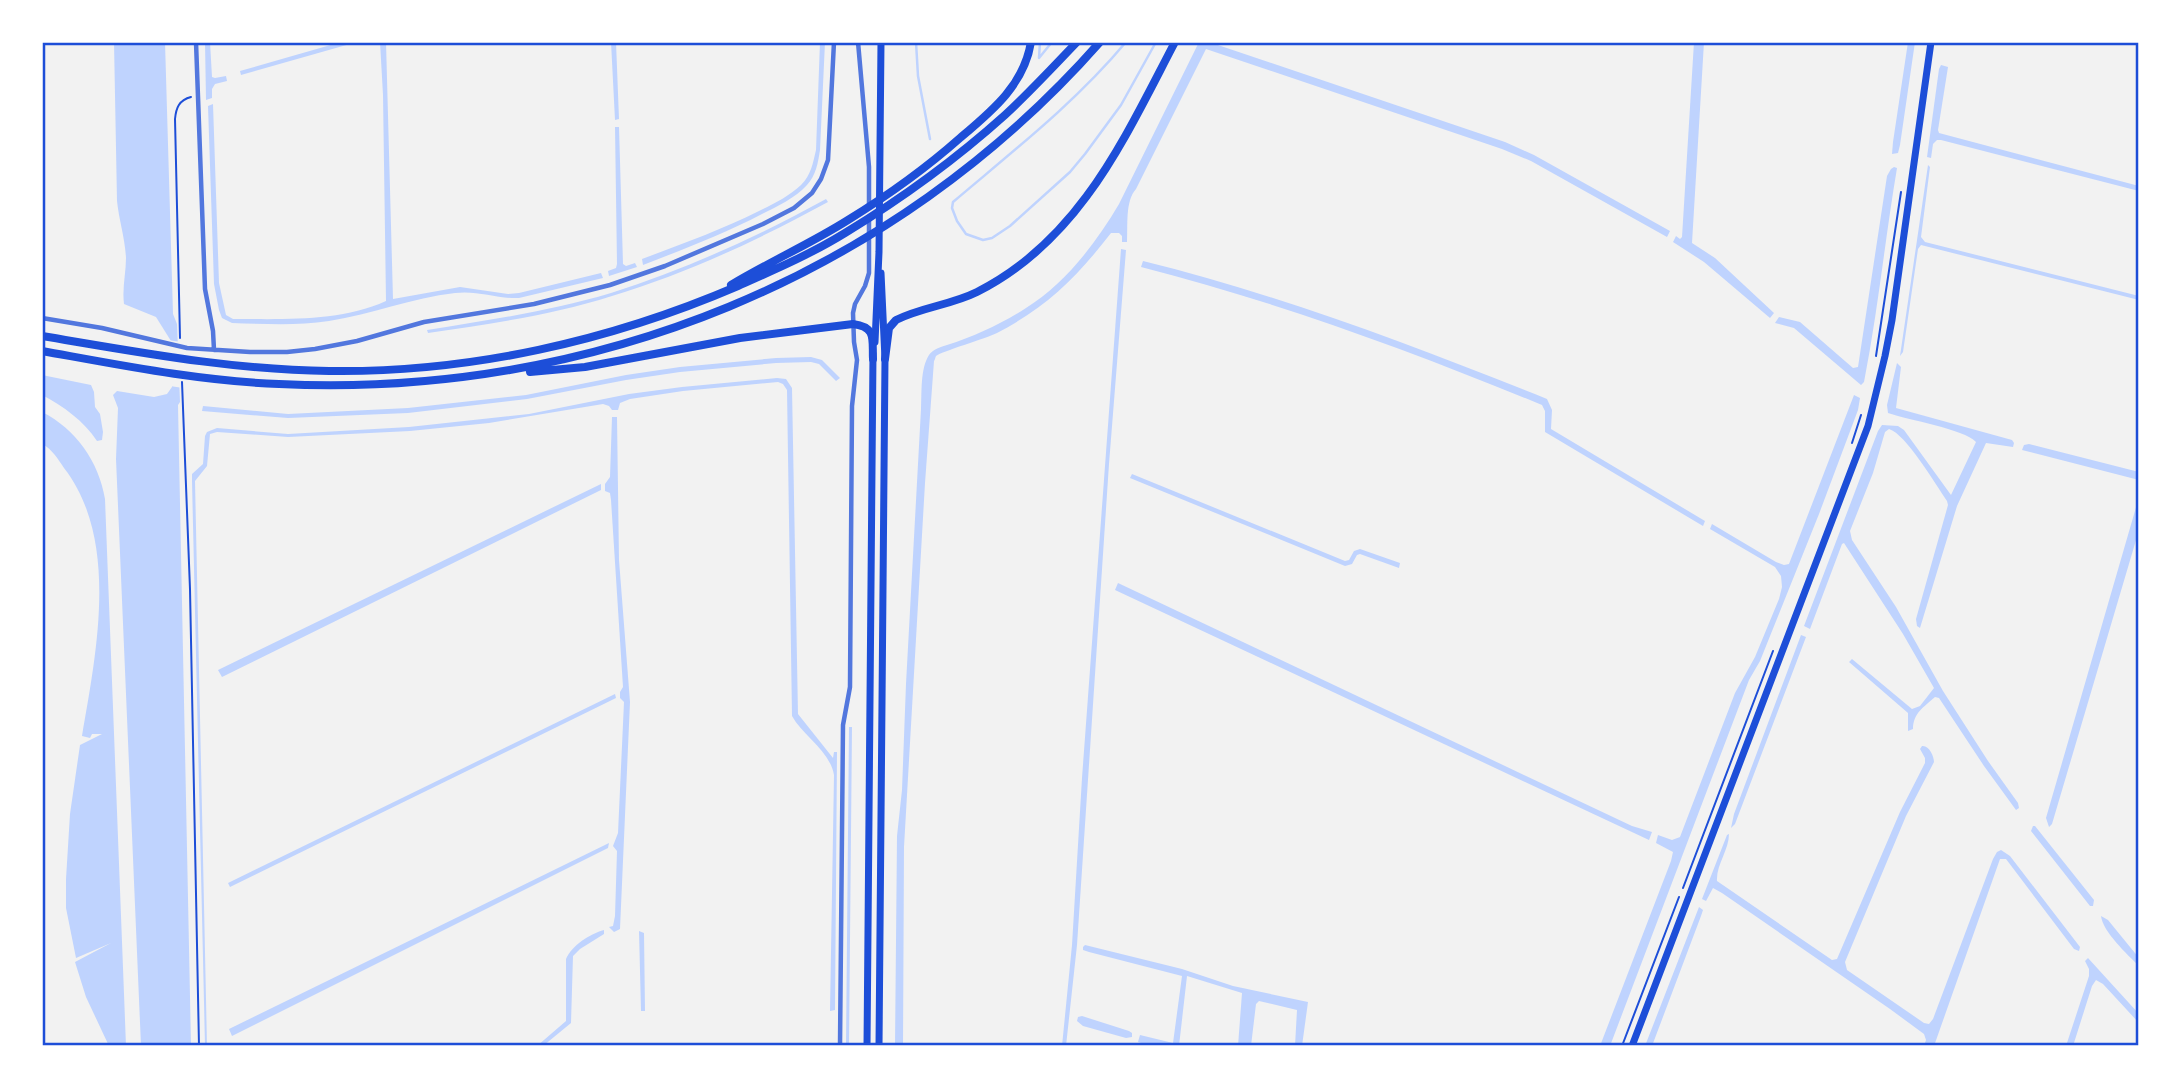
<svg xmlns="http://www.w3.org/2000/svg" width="2181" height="1088" viewBox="0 0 2181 1088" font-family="'Noto Serif',serif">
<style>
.water{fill:#bfd3fe}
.pier{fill:#f2f2f2}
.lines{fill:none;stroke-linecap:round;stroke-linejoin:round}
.stream{stroke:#bfd3fe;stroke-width:2.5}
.path{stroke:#1d4ed8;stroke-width:2}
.minor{stroke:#5277de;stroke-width:4.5}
.secondary{stroke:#1d4ed8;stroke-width:7}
.primary{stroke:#1d4ed8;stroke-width:7}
.trunk{stroke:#1d4ed8;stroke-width:8}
.neatline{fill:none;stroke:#1d4ed8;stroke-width:2.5}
</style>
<rect width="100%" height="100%" fill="#f2f2f2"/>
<path class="water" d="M114,42H165L173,314L177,324L180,402L178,405L191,1046H141L116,459L118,408L113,395L117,391L154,397L167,394L172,387L171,341L156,317L124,304C122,288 126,273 126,258C125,238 119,220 117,201Z
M205,42H210L212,77L215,78L226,76L227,81L215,84L212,89V98L206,100Z
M341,42H357L241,75L240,71Z
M380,42H386L393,299L460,287L508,294L519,293L601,273L603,278L519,298C498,299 477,290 455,293C412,298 372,314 329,321C297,326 265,324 232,323L222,318L219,310L214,284L208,106L213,104L219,283L226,315L233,319C284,319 339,322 386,301L383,95Z
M611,42H616L619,119L615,120Z
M820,42H825L820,150C818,163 816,175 807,185C795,198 778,206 762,214C724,234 684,249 643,265L642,259C682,244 721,230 759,211C774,204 789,196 801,185C811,175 813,163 816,150Z
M1199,42H1209L1505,142L1534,155L1670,231L1667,237L1531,161L1502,149L1206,49L1136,189C1125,201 1128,226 1127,242H1122V236L1119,233H1111C1077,277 1047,307 997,333C987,338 940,352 936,356C935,358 935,360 934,361L925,483L904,847L903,1046H895L897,836L902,790L906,684L921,409C922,393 920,369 929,355C933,349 941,347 947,345C975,336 1001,324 1026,308C1065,284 1096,243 1119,204Z
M1694,42H1704L1692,243L1715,258L1774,313L1770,318L1704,262L1673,242L1676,236L1680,239L1682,237Z
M1908,42H1915L1900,145L1898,153L1892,154L1893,142Z
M1941,65L1948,67L1938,130L1939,133L2139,186V191L1941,140H1937L1933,144L1931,158L1927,157L1939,69Z
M615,127H619L623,264L626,266L635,263L637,267L609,276L608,271L616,268L617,264Z
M1928,165L1930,167L1921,237L1925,242L2139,296V300L1921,245L1918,249L1903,352L1900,356Z
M1894,167L1897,168C1885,239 1878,311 1864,382L1861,385L1794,328L1775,323L1779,317L1800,322L1853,368L1858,367L1887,176L1891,169Z
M826,199L828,202C758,240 688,273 612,296C552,315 490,324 428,333L427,330C489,320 551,311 611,293C686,269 757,237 826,199Z
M1121,249L1126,250L1109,464L1077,945L1066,1046H1062L1072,945L1082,778Z
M1143,261C1281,295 1415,346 1547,399L1552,410L1551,429L1705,521L1703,526L1545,432V411L1542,405C1411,351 1278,302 1141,267Z
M811,357L822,360L840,378L836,381L819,364L811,362L776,363L680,372L626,380L527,399L408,413L288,418L202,411L203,406L288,414L408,408L526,395L626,375L680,367L776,358Z
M1897,363L1901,367L1896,408L2012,440L2014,443L2013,447L1986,443L1957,506L1920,628L1917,626L1916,619L1948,505L1947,501C1936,485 1906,434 1889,429L1885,432L1873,473L1850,531L1852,540L1896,607L1943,691L1988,761L2018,803L2019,808L2016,810L1984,766L1939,698L1935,697C1924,707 1913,713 1913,729L1908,731V713L1849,662L1852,659L1912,709L1920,706L1934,688L1903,634L1844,543L1842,544L1810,629L1804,626L1878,431L1882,425L1898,426L1904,430L1951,495L1976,442C1964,429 1908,420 1888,413L1887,405Z
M42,375L91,385L94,392L95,407L100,414L103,432L102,440L97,441C84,421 63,406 42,395Z
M777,378L786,379L792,388L798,714L833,758L834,752H837L835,1010L830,1011L834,775C830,751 803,736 792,716L787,390L783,384L778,382L683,391L630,399L620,403L618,410H612L609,406L603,404L489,423L410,431L288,437L217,432L210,434L207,466L195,481L207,1046H205L192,481V474L203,464L205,436L207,432L217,428L288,434L409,427L529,414L629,394L682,387Z
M1854,395L1860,398L1858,410L1819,514L1760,661L1749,680L1610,1046H1600L1671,861L1673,852L1656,843L1658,835L1672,840L1680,837L1735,693L1755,657L1779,599L1782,587L1781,576L1775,567L1710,529L1712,524L1776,562L1784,565L1789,564Z
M42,412C76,429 99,462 105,499L126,1046H109L86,997L75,962L111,943L76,958L66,908V879L70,814L80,745L102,734H92L90,738L82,736C96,654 120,540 64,468C58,459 52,449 42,444Z
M612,417H617L619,560L630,702L620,929L614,932L609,927L613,926L615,916L617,851L613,846L618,833L624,702L620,698V692L623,687L611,500L610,493L605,491V484L610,477Z
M2029,444L2139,472V480L2022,450L2024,445Z
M1132,474L1345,561L1349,560L1354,551L1360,549L1400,563L1399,568L1360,554L1357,555L1352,564L1345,566L1130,478Z
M601,484V490L222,677L218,670Z
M2139,497V530L2052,824L2049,827L2046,818Z
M1118,583L1632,826L1652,832L1649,840L1115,590Z
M1801,635L1806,637L1735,824L1731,828L1734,814Z
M615,694L616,698L230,887L228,883Z
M849,727H852L849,1046H846Z
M1922,746C1929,745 1934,756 1934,762L1906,816L1845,962L1847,970L1924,1023L1929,1024L1933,1019L1993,859L1997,852L2001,850L2010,856L2080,947L2079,951L2074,949L2006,859H2000L1934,1046H1924L1926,1040L1924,1034L1890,1009L1722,893L1713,888L1706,901L1702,899L1727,835L1729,834C1729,850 1716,865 1717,881L1832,960L1837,959L1900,812L1925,763V758L1920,749Z
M2033,826H2035L2094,900L2093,906H2090L2031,831Z
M609,843L608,848L232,1036L229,1029Z
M1699,907L1703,910L1701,916L1652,1046H1645Z
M2101,916L2108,920L2139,958V966C2127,954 2103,932 2101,916Z
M604,930V934L580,949L573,956L571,1023L543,1046H537L566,1021V959C572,945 590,934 604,930Z
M639,931L644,933L645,1011H641Z
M1085,945L1182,969L1233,986L1308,1002L1302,1046H1295L1297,1010L1259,1001L1256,1004L1251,1046H1238L1242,993L1187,976L1179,1046H1150L1138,1042L1140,1035L1173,1043L1182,976L1089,952L1083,950V947Z
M2088,958L2139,1014V1023L2103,984L2096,980L2092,986L2073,1046H2066L2089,976V969L2085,961Z
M1082,1016L1129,1031L1132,1033V1037L1126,1038L1083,1026L1077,1021L1078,1017Z"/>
<path class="pier" d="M168,340L181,342L183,388L170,386Z"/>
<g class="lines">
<path class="stream" d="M916,42L918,76L930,139
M1040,42L1039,58L1052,42
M1126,42C1075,103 1013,151 953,202L952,208L957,221L966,234L983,240L992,238L1010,226L1070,172L1085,154L1121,105L1156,42"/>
<path class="path" d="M180,338L175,119C176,108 179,100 191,97
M1876,356L1901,192
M182,382L190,589L199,1046
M1852,443L1861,415
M1683,888L1773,651
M1622,1046L1679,897"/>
<path class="minor" d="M196,42L205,289L213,331L214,350
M858,42L869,167V206
M42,318L102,328L187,348L250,352H287L315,349L357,341L424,322L534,304L610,285L665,266L763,224L794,208L812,193L821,179L828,160L834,42
M840,1046L843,725L850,687L852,406L857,360L854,342L853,313L855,304L865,286L869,273V218"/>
<path class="secondary" d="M1632,1046L1868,426L1885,356L1892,320L1931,42"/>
<path class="primary" d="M875,342L879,252L881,42
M867,1046L873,354
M879,1046L885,359L881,273"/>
<path class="trunk" d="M731,285C769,262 810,244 848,220C887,196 925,169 960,138C992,111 1024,85 1031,42
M42,336C138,352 232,370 329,371C470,373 610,341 738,286C774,270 811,254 845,233C901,199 956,159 1005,115C1030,92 1053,67 1077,42
M42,351C120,365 199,381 279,384C591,399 893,277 1100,42
M885,359L889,328L896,320C922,307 951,305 977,292C1080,240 1124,139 1175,42
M530,372L585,367L740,338L853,324C877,327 872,340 873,359"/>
</g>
<rect width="2181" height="1088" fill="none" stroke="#ffffff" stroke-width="88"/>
<rect x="44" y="44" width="2093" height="1000" class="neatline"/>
</svg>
